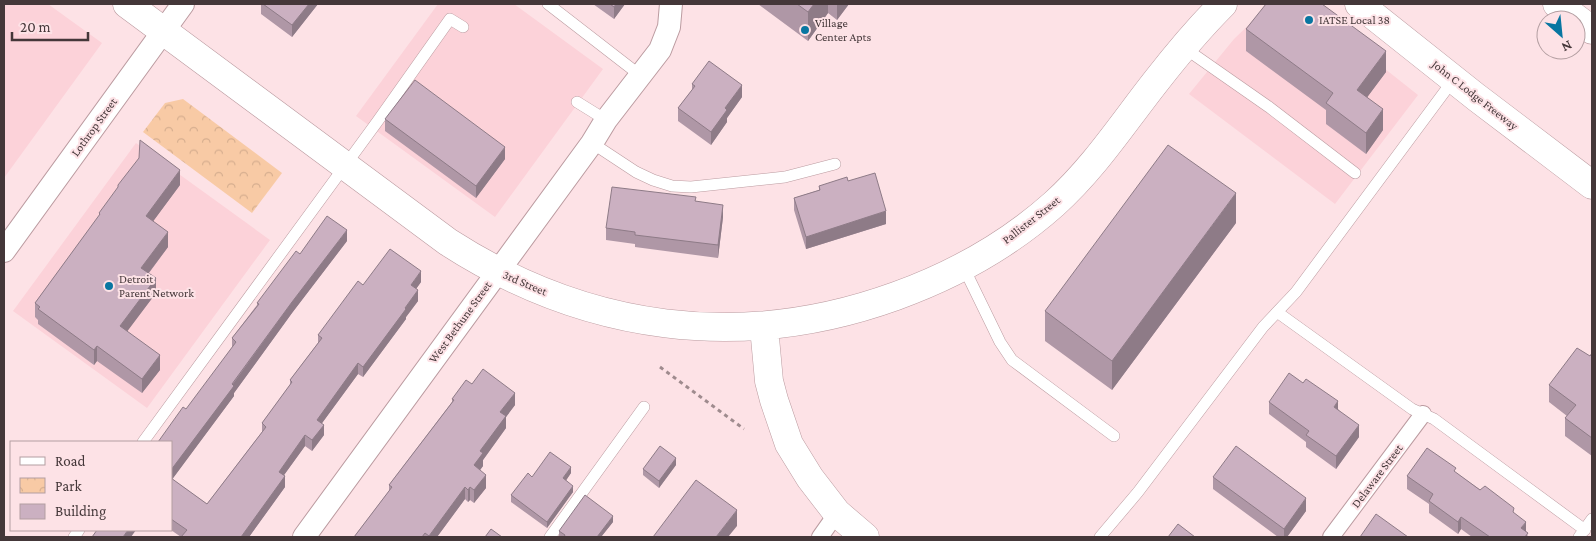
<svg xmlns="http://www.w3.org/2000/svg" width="1596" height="541" viewBox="0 0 1596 541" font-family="'Crimson Pro',serif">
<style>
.built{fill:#fcd2d9}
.park{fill:url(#park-crowns)}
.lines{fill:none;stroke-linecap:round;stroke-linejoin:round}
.service-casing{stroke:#bb9ba0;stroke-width:12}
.pedestrian-casing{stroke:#bb9ba0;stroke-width:18}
.minor-casing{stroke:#bb9ba0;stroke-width:24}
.tertiary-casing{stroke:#bb9ba0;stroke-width:29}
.secondary-casing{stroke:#bb9ba0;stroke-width:29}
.motorway-casing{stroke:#bb9ba0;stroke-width:29}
.path{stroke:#9f8b8e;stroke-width:3;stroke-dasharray:4 4;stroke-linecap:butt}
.service{stroke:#fff;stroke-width:11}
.pedestrian{stroke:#fff;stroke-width:16}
.minor{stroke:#fff;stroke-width:22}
.tertiary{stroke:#fff;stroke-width:28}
.secondary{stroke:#fff;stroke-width:28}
.motorway{stroke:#fff;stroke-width:28}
.wall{fill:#af97a6}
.shaded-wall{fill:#8e7b87}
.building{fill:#cbb0c1;stroke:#8e7b87}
.poi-dot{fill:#0876a1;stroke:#fde2e6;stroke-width:2}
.labels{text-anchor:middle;stroke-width:4;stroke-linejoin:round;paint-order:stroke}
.poi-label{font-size:12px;fill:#443739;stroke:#fde2e6;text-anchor:start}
.street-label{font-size:12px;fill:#443739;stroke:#fde2e6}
</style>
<defs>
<pattern id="park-crowns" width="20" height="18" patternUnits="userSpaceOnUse" patternTransform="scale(1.25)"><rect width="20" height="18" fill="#f8caa5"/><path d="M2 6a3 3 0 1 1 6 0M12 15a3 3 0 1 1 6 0" fill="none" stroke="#d6ae8f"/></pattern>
</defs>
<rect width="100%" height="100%" fill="#fde2e6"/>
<path class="built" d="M4,4H48L102,43L4,178Z
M438,4H514L603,69L495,217L356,116Z
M1303,4L1418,95L1335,204L1189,94L1234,39L1258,16Z
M136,143L270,240L147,408L13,311Z"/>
<path class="park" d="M183,99L282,173L252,213L143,132L165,103Z"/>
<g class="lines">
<defs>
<path id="service" d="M548,4L641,76
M1183,47L1269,107L1355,173
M577,102L606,120
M592,143L636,172L653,180L672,186L691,187L785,177L835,164
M963,266L1000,342L1012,360L1114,436
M1277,312L1412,409L1434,419L1585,530
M143,442L377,122L450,19L463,27
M74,537L79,530
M550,537L644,407
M1100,537L1138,492L1263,327L1296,292L1454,79
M1579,537L1592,519"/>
<path id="pedestrian" d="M820,537L837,513
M1331,537L1423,414"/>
<path id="minor" d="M4,251L183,4
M304,537L592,143L606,120L660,50L669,27L671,4"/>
<path id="tertiary" d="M127,4L448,242C586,331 741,352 896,296C954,275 1008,245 1054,204C1095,167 1123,123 1157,80C1178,53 1199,28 1223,4
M764,327L769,381L774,400L789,444L810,478L837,513L865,537"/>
<path id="secondary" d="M1359,4L1476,97L1592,185"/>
<path id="motorway" d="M1557,4L1592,30"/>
</defs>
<use href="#service" class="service-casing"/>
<use href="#pedestrian" class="pedestrian-casing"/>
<use href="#minor" class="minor-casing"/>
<use href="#tertiary" class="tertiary-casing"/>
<use href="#secondary" class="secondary-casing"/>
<use href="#motorway" class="motorway-casing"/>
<path class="path" d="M660,367L744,429"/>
<use href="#service" class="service"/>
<use href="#pedestrian" class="pedestrian"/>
<use href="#minor" class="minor"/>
<use href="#tertiary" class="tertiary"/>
<use href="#secondary" class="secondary"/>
<use href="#motorway" class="motorway"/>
</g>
<path class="wall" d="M261,4H318L292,37L261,14Z
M593,4H625L614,19Z
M758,4H849L837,20L828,13L808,41Z
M1324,4V6L1386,72L1367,97L1383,130L1366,154L1326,124V110L1246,51V29Z
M692,84L742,97L727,118V122L711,145L678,121V108L692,90Z
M385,119L505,159L476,198L385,131Z
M848,181L886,224L806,249L794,210V198L819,190V186Z
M180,185L153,221L168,247L149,273L156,293L127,331L160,370L142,393L97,361L94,365L38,324V320L35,317V303L99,216V213Z
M696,201L723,217L718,258L635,247V244L606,240V228Z
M1236,223L1112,390L1045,341V311Z
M347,241L292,313L234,393V396L172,479L207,504L262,432V423L290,385V380L318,343V335L363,285L421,282L416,289L418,301L406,317V319L363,377L358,374L322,423L324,435L312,451L305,446L284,475L285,487L249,537H181L171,530V442L232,348V338L257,305V303L300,254Z
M1592,353V456L1565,436V418L1567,416L1549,402V385L1590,356Z
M472,384L515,405L506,417V428L483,460V466L480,470L486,488L474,503L470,500L468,502L465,499L437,537H354L389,491V485L452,402V399Z
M1269,402L1338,409L1359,437L1336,469L1306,447V442L1269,414Z
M676,465L659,488L643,475V469Z
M571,473L566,480L573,492L547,528L511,502V495L532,477Z
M1456,473L1514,513L1526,531L1528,537H1472L1461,529L1458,534L1429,513V504L1407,489V476Z
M1213,477L1306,511L1287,537H1278L1213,489Z
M613,522L601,537H559V531Z"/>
<path class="shaded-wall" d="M309,4H318L292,37V25Z
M616,4H625L614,19V7Z
M814,4H828V13L808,41V12Z
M837,4H849L837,20Z
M1386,51V72L1357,111V90Z
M742,85V97L727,118V122L711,145V132L725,108Z
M1383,109V130L1366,154V133Z
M505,147V159L476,198V186Z
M180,170V185L146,231V216Z
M1236,193V223L1112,390V361Z
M723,205V217L718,258V245Z
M886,211V224L806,249V237Z
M347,230V241L292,313L234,393V396L171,481V470L292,302Z
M168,232V247L141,283V268Z
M421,271V282L411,296V285Z
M156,278V293L120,341V326Z
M418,290V301L406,317V319L363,377V367Z
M97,346V361L94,365V350Z
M160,355V370L142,393V379Z
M358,363V374L317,430V420Z
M515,393V405L506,417V428L483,460V466L474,478V465L480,451L500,412Z
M1338,401V414L1334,407Z
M324,425V435L312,451V440Z
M1359,425V437L1336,469V456Z
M305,435V446L279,482V472Z
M676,458V465L659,488V481Z
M571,467V473L563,485V478Z
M486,475V488L474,503V490Z
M285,476V487L249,537H241Z
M573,486V492L547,528V522Z
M465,487V499L437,537H429V536Z
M470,487V500L468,502V490Z
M1306,498V511L1287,537H1284V529Z
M737,510V526L728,537H716Z
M613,516V522L601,537H597Z
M1461,517V529L1458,534V522Z
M1526,522V534L1521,528Z
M128,530H136L131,537H123Z"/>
<path class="building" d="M263,4H309L292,25Z
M610,4H616L614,7Z
M797,4H814L808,12Z
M1266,4H1322L1386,51L1357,90L1383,109L1366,133L1326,103L1333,93L1246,29Z
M709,61L742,85L725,108L727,110L711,132L678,108L695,86L692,84Z
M415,80L505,147L476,186L385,119Z
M140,140L180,170L146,216L168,232L141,268L156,278L120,326L160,355L142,379L97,346L94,350L38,309L40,307L35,303L100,214L99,213L118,187V185L139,158Z
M1168,145L1236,193L1112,361L1045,311Z
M875,173L886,211L806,237L794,198L820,190L819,186L847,177L848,181Z
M612,187L696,197L695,201L723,205L718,245L635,235V232L606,228Z
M327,216L347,230L292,302L232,384L234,386L171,470V442H158L183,407L186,409L236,342L232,338L259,304L257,303L296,251L300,254Z
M390,249L421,271L411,285L418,290L405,308L406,309L363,367L358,363L317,420L324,425L312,440L305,435L279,472L285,476L241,537H181L187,530L171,519V478L207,504L266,427L262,423L292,382L290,380L322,338L318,335L358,281L363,285Z
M1577,348L1590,356L1592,353V438L1565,418L1576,405L1549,385Z
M483,369L515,393L500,412L506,416L480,451L483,453L474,465L486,475L474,490L470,487L468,490L465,487L429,536L425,533L422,537H354L392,487L389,485L454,400L452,399L466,380L472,384Z
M1289,373L1303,383L1306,379L1338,401L1334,407L1359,425L1336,456L1306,435L1309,431L1269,402Z
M660,446L676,458L659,481L643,469Z
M1236,446L1306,498L1284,529L1213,477Z
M1427,448L1456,468L1454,471L1480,490L1485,486L1514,508L1513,512L1526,522L1521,528L1528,533L1525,537H1490L1461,517L1458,522L1429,501L1433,494L1407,476Z
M550,452L571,467L563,478L573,486L547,522L511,495L528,473L532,477Z
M696,480L737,510L716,537H653Z
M585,495L613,516L597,537H564L565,535L559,531Z
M1376,514L1408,537H1360Z
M1178,524L1195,537H1168Z
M491,529L502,537H485Z
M97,530H128L123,537H92Z"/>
<g class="poi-dot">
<circle cx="1309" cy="20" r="5"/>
<circle cx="805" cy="30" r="5"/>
<circle cx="109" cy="286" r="5"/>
</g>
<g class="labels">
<g class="poi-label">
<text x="1319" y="24">IATSE Local 38</text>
<text x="815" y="27">Village<tspan x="815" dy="14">Center Apts</tspan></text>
<text x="119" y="283">Detroit<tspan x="119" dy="14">Parent Network</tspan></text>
</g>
<g class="street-label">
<text transform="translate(1475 95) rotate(38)" y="4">John C Lodge Freeway</text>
<text transform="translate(94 127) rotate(-54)" y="4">Lothrop Street</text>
<text transform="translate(1031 220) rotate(-38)" y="4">Pallister Street</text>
<text transform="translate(525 283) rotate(23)" y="4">3rd Street</text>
<text transform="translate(460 322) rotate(-54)" y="4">West Bethune Street</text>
<text transform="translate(1377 476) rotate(-53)" y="4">Delaware Street</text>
</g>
</g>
<rect width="1596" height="541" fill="none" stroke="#443739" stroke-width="10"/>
<rect x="10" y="441" width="162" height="90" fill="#fde2e6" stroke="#b39ea1"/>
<rect x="20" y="457" width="25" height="8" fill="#ffffff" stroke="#b39ea1"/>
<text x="55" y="466" font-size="15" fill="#443739">Road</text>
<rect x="20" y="478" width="25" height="15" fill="url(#park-crowns)" stroke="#b39ea1"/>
<text x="55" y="491" font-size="15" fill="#443739">Park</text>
<rect x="20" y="504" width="25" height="15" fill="#cbb0c1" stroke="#b39ea1"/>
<text x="55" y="516" font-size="15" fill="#443739">Building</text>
<g transform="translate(1561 35) rotate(153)"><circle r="24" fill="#fde2e6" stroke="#b39ea1"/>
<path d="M0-4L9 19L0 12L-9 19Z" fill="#0876a1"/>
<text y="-8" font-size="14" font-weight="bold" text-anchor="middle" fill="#443739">N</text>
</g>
<path d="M12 32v8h76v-8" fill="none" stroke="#443739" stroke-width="2.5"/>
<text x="20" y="32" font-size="15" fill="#443739" stroke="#fde2e6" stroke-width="4" paint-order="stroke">20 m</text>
</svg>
